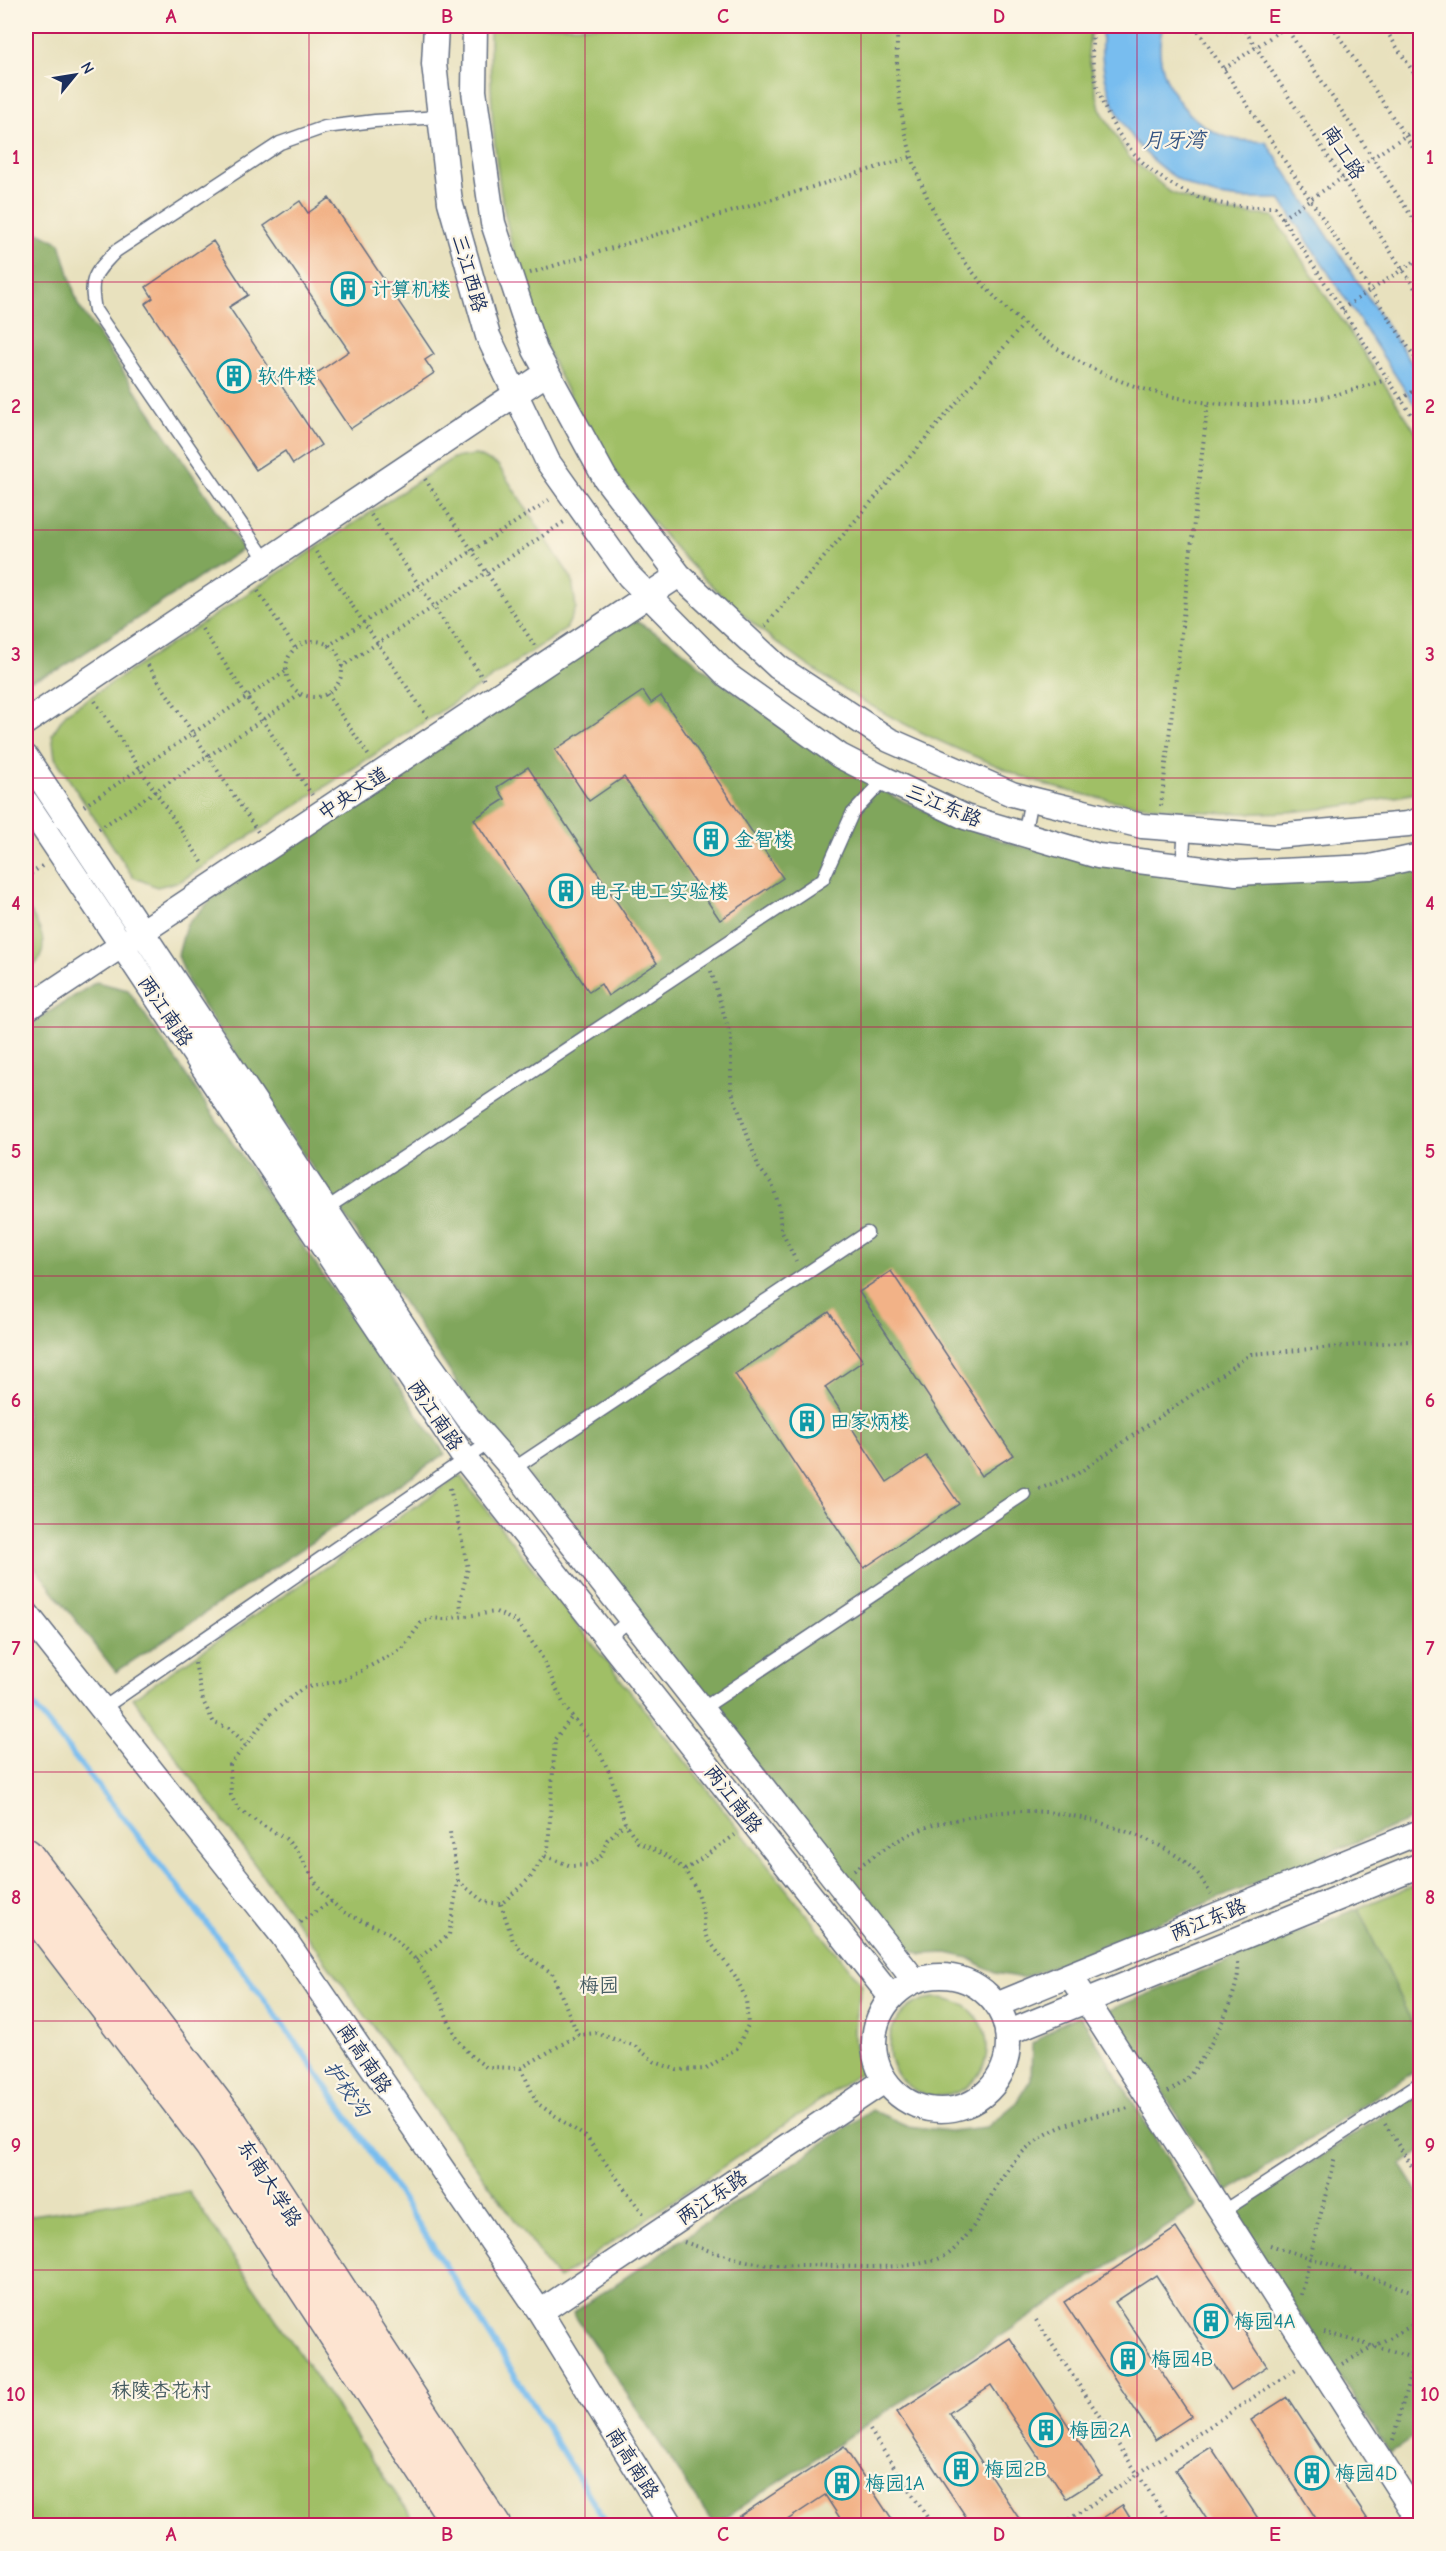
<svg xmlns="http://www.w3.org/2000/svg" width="1446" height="2551" viewBox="0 0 1446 2551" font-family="'Comic Neue','LXGW WenKai TC',sans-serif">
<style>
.green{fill:#a0bf66;stroke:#5e7762;stroke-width:1.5}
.forest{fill:#80a65b;stroke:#4e6a5c;stroke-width:1.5}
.water{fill:#78bdef;stroke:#4a76a6;stroke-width:1.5}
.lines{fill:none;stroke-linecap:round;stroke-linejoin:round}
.stream{stroke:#78bdef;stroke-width:6}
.building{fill:#f2b287}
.service-casing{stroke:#636d80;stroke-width:15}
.minor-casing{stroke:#636d80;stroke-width:27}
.secondary-casing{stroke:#636d80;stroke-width:36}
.path{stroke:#636d80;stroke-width:4;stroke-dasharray:1.5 4.5;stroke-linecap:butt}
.service{stroke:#fff;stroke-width:12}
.minor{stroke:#fff;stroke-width:24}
.secondary{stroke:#fde4d1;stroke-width:33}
.grid{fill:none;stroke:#c2185b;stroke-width:1.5;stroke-opacity:0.55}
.labels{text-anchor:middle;stroke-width:4.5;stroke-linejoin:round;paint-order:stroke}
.street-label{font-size:20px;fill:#1b2f5e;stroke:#fcf5e5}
.culture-label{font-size:20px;fill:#0d838f;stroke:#fcf5e5;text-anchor:start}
.park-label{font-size:20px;fill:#435a60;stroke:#fcf5e5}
.water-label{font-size:21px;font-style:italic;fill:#325282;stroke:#fcf5e5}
.neatline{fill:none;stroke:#c2185b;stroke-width:2}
.grid-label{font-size:20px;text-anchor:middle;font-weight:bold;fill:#c2185b}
</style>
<rect width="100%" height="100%" fill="#fcf5e5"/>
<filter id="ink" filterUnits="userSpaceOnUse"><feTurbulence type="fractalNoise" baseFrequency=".0167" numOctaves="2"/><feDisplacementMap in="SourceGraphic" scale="12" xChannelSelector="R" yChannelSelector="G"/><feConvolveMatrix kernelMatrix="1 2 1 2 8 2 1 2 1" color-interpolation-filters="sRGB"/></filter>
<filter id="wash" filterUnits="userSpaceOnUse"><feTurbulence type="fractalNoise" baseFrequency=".008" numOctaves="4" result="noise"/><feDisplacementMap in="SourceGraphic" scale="24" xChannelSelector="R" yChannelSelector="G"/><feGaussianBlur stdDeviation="1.35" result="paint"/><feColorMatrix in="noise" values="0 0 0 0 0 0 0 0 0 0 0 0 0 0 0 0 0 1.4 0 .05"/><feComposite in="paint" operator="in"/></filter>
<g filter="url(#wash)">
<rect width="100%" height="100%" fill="#e8e1be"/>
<path class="green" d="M490,26H1091L1088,55L1100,109L1128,156L1170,192L1221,212L1273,216L1420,438V792C1369,803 1314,812 1261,813C1193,815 1105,803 1040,783C1020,777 1001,767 981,759C753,668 571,483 511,241C493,170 490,98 490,26Z
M476,455L498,465L572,579L576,608L566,629L181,881L157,887L133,877L55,758L52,734L66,713L453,458Z
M26,905C41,927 55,953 26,972Z
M460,1476L862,1985C854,2017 849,2040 862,2072L558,2279L133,1698Z
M1420,1883V2041L1358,1908Z
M889 2047a49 49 0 1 1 98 0a49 49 0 1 1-98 0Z
M189,2192L417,2525H26V2216Z"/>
<path class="forest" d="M26,226L60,243L78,305L243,549L60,669L26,682Z
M632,619L671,641L715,678L787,729L894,797L958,825L1018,846L1094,861L1420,864V1816L1023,1978L995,1973L969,1958L947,1953L922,1954L898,1945L475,1409L189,985L178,955L186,925L214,897Z
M96,982L128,990L445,1454L116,1672L26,1556V1027Z
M1358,1908L1420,2041V2068L1228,2192L1109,2010Z
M1080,2015L1197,2207L714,2525L573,2313L872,2110L908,2126L949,2131L987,2127L1015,2104L1031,2079L1032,2044L1059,2025Z
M1420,2091V2152L1401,2165L1420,2195V2433L1390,2453L1234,2213Z"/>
<path class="water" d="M1103,26H1163C1148,72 1187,129 1234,139C1244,141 1255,141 1266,142L1420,376V413L1280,199C1259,199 1236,200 1215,195C1142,175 1093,100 1103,26Z"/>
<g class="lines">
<path class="stream" d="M26,1696C130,1827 238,1957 333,2096C429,2236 519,2381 608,2526"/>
</g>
<g id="blocks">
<path class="building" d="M329,198L434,354L425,360L434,373L350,429L314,375L349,351L264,226L300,201L308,213Z
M213,241L248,295L229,307L321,445L293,464L285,451L256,470L145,304L153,298L146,287Z
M643,691L651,703L661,696L783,878L720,920L624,777L589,801L555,750Z
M528,767L657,963L608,996L601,984L589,992L474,819L505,799L497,787Z
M891,1271L1013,1455L981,1476L859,1292Z
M829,1312L863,1361L825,1387L887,1482L926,1456L959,1504L864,1568L735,1374Z
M1176,2228L1267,2366L1231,2390L1156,2275L1115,2302L1191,2416L1155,2440L1064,2302Z
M1010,2338L1102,2476L1066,2499L991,2385L949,2413L1024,2526H972L897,2412Z
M1287,2397L1372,2526H1321L1251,2420Z
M844,2447L896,2526H845L825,2495L783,2523L785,2526H733L731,2522Z
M1211,2447L1263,2526H1211L1175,2470Z
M1122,2505L1135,2526H1091Z"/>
</g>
</g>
<g filter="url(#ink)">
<use href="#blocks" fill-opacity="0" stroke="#636d80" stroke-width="1.5"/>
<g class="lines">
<defs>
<path id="service" d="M266,560L95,310C89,278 93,275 116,251L280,143L325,127L375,121L440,117
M1024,835L1031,799
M1182,867L1185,829
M324,1210L823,879L852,814L885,779
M513,1469L867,1233
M608,1638L631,1619
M102,1709L490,1442
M702,1709L1024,1494
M1222,2212L1420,2083"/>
<path id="minor" d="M436,26L434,64L450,202L488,336L548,462L629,576L727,675L840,756L885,779L965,817L1098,856L1236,873L1370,867L1420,856
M475,26L474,91L493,223L535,350L605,478L679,575L778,667L889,740L1012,794L1031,799L1142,826L1275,836L1408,824L1420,820
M26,722L547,373
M26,757L418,1348L468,1418L513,1469L915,1981
M26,802L465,1459L891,1997
M26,1009L679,575
M26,1613L282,1935L540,2312L672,2526
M1070,1975L1420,2522
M874 2043a67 67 0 1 1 134 0a67 67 0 1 1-134 0Z
M996,2005L1420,1832
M1007,2033L1420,1865
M540,2312L884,2081"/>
<path id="secondary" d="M26,1855L232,2125L494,2526
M26,1902L211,2144L460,2526"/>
</defs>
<use href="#service" class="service-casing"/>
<use href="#minor" class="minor-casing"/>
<use href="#secondary" class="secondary-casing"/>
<path class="path" d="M898,26C881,233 1047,408 1255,405C1302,405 1344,394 1388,379
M1094,26C1082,99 1130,172 1198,197C1224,207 1248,207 1275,207L1420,428
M1195,26L1420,365
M1242,26L1420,296
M1285,26L1420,229
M1332,26L1420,158
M1383,26L1420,82
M1224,69L1287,26
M1282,218L1420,126
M530,273L911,157
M1342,309L1420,258
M1401,399L1420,387
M425,479L535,646
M371,515L484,680
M316,552L428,718
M258,591L295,648
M765,626L1023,325
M202,629L312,795
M286 669a28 28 0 1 1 56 0a28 28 0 1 1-56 0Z
M328,646L549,500
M148,665L258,832
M341,667L564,522
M327,694L369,756
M95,701L204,865
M84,806L286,671
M1161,806L1208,402
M99,829L301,694
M26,877L42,866
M711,971L731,1038V1089L759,1168L772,1184L779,1206L781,1230L796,1261
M450,1488L468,1568L460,1601L462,1617
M1039,1489L1077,1474L1251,1354L1420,1340
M496,1612L517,1622L540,1653L565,1707L599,1751L610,1774L625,1823L638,1842L667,1856L685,1870L695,1887L703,1912L704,1927L708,1939L736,1977L746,1999L748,2025L737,2048L706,2069L677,2070L655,2062L635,2046L596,2033L578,2035L521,2068L486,2067L470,2055L456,2038L436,1991L416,1960L389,1933L343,1912L321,1892L298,1852L286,1839L262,1825L237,1808L231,1795L230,1765L270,1714L303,1688L344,1680L402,1649L421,1623L430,1618L444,1619Z
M195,1663L203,1701L214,1723L229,1728L246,1744
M545,1856L571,1866L589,1865L602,1855L607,1840L625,1823
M685,1870L735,1835
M854,1870C875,1855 896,1839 920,1830C932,1824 946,1822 959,1819C1020,1805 1067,1810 1125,1831C1150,1840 1177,1852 1196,1872C1202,1878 1206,1887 1211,1894
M458,1881L484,1902L501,1904L530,1878L548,1850L555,1739L572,1717
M501,1904L513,1941L524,1954L552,1973L578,2035
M300,1922L332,1901
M416,1960L449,1935L458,1881L450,1832
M521,2068L537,2103L587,2138L645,2216
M1168,2092C1174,2088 1182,2084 1187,2078C1205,2061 1246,1984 1237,1960
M1385,2124L1420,2179
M684,2242C710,2251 735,2260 763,2264C777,2266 793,2265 808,2265C841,2266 926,2273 951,2252C971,2235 982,2212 995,2189C1028,2131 1067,2121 1129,2108
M1270,2245L1420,2294
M1301,2295L1335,2156
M1036,2320L1172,2526
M1324,2332L1420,2360
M1342,2364L1420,2321
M870,2430L933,2526
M1393,2440L1420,2338
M1059,2526L1296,2369"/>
<use href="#service" class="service"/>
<use href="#minor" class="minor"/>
<use href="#secondary" class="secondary"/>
</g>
</g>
<path class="grid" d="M309,26V2526M585,26V2526M861,26V2526M1137,26V2526M26,282H1420M26,530H1420M26,778H1420M26,1027H1420M26,1276H1420M26,1524H1420M26,1772H1420M26,2021H1420M26,2270H1420"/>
<defs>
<symbol id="building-ring" viewBox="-11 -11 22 22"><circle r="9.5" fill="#fcf5e5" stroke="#0f9aa8" stroke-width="1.5"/><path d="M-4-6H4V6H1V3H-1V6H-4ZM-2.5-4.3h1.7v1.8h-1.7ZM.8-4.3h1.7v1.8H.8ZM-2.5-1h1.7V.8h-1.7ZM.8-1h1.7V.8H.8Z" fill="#0f9aa8"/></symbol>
</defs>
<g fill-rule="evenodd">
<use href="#building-ring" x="329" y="270" width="38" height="38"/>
<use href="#building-ring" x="215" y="357" width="38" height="38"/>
<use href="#building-ring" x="692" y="820" width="38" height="38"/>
<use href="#building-ring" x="547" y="872" width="38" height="38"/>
<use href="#building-ring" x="788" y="1402" width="38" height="38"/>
<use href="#building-ring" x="1192" y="2302" width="38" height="38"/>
<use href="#building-ring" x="1109" y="2340" width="38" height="38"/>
<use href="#building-ring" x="1027" y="2411" width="38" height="38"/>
<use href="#building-ring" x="942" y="2450" width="38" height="38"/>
<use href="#building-ring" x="1293" y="2454" width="38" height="38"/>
<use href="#building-ring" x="823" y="2464" width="38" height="38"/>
</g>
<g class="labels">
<g class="street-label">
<text transform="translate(1344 152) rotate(57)" y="7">南工路</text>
<text transform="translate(470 273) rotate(74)" y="7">三江西路</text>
<text transform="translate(353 793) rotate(-33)" y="7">中央大道</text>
<text transform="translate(944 805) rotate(23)" y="7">三江东路</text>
<text transform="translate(166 1011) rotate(56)" y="7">两江南路</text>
<text transform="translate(436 1415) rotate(56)" y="7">两江南路</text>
<text transform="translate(734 1799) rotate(52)" y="7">两江南路</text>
<text transform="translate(1208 1919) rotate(-22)" y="7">两江东路</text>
<text transform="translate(365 2058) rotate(56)" y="7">南高南路</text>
<text transform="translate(270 2183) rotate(57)" y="7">东南大学路</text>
<text transform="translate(712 2197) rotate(-34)" y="7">两江东路</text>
<text transform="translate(633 2463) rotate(58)" y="7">南高南路</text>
</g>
<g class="culture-label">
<text x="371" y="296">计算机楼</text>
<text x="257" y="383">软件楼</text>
<text x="734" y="846">金智楼</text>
<text x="589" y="898">电子电工实验楼</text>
<text x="830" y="1428">田家炳楼</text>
<text x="1234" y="2328">梅园4A</text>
<text x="1151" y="2366">梅园4B</text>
<text x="1069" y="2437">梅园2A</text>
<text x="984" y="2476">梅园2B</text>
<text x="1335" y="2480">梅园4D</text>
<text x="865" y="2490">梅园1A</text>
</g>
<g class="park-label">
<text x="599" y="1992">梅园</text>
<text x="161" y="2397">秣陵杏花村</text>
</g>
<g class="water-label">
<text x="1174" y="147">月牙湾</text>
<text transform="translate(347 2089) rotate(55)" y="7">护校沟</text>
</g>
</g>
<rect width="1446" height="2551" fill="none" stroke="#fcf5e5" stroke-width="66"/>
<g transform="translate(75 75) rotate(60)" stroke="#fcf5e5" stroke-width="4.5" paint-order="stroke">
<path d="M0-4.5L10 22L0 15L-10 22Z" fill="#1b2f5e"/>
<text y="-9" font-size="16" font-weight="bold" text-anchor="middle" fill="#1b2f5e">N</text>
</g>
<rect x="33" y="33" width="1380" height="2485" class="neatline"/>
<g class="grid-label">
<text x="171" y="23">A</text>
<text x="447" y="23">B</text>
<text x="723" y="23">C</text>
<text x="999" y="23">D</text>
<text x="1275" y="23">E</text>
<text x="16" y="164">1</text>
<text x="1430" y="164">1</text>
<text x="16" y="413">2</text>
<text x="1430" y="413">2</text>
<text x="16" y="661">3</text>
<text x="1430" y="661">3</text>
<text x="16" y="910">4</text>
<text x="1430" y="910">4</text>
<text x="16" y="1158">5</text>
<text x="1430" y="1158">5</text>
<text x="16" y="1407">6</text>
<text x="1430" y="1407">6</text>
<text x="16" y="1655">7</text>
<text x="1430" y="1655">7</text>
<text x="16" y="1904">8</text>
<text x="1430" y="1904">8</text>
<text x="16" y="2152">9</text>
<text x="1430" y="2152">9</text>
<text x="16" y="2401">10</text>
<text x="1430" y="2401">10</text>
<text x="171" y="2541">A</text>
<text x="447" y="2541">B</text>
<text x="723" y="2541">C</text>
<text x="999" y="2541">D</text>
<text x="1275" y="2541">E</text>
</g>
</svg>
